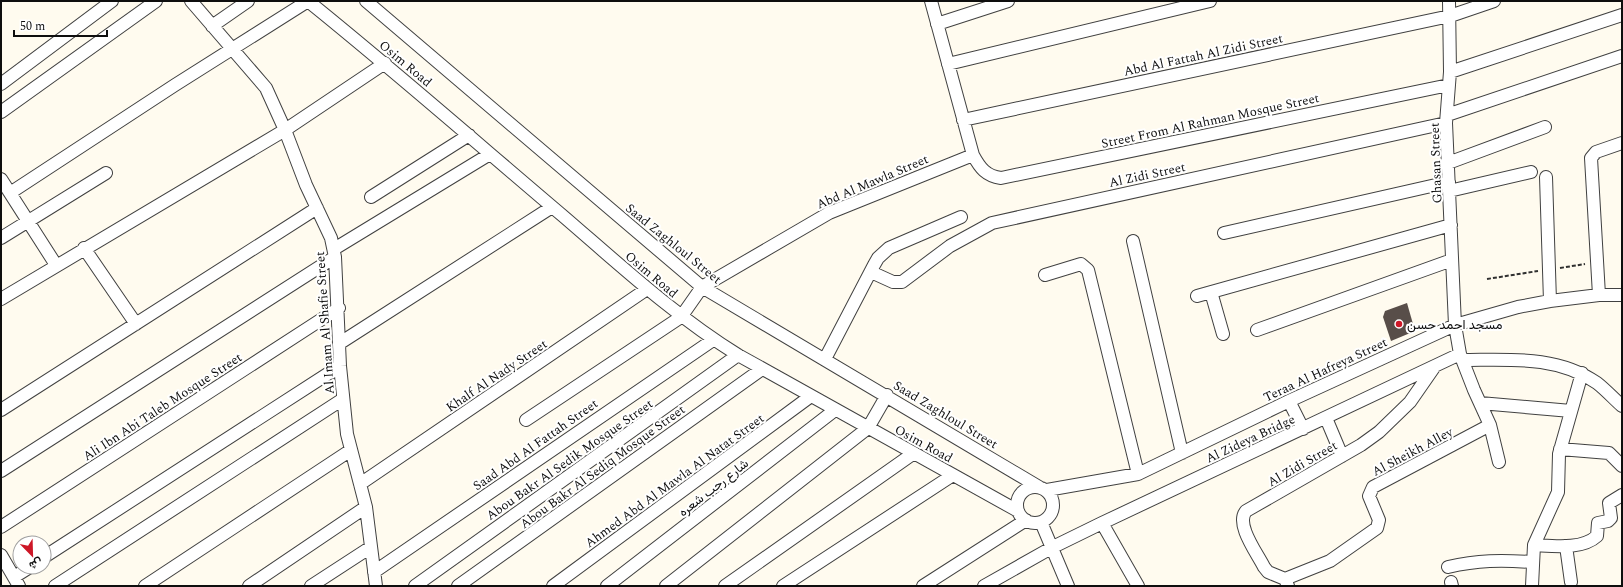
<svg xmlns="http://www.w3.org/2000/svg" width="1623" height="587" viewBox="0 0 1623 587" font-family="Spectral,Vazirmatn,serif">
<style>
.building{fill:#584e49}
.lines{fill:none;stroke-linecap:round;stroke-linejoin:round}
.minor-casing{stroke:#414141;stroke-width:14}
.path{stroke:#303030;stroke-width:2;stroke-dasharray:4 2;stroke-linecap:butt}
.minor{stroke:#fff;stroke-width:12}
.poi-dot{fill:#cd1727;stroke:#fff;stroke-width:1.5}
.labels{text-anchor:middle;stroke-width:4;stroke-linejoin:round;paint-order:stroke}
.street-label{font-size:13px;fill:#0e0e0e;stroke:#fff}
.poi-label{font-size:13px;fill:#0e0e0e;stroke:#fff;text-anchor:start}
</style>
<rect width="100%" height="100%" fill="#fffbef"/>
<path class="building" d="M1407,303L1415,331L1391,341L1383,317L1385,311Z"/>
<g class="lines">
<defs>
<path id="minor" d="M191,1L266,88L285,130L306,185L331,238L335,257L340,366L347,434L366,507L376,586
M308,1C395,71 478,144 563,216C620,265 675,316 738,355L1018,511
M366,1L702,287L1039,487
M931,1L973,155C980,168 986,176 1001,178L1449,85
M1449,1L1450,72L1446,123L1455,325L1460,354L1474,390L1490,425L1499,462
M937,24L1008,1
M212,26L248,1
M948,64L1210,1
M1450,72L1622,15
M1,84L112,1
M1,112L156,1
M1447,115L1622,56
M963,120L1450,16L1494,1
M1448,163L1545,127
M1546,177L1550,301
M1,179L56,265
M1449,191L1531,172
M10,193L175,85L308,1
M371,197L469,135
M1224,233L1449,182
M1,238L106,173
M1133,241L1182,453
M84,248L136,324
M334,249L490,154
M871,272L893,282H902L950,246L992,223L1446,123
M1045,275L1081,264L1088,270L1138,474
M1211,292L1223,334
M1599,295L1591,158L1596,152L1622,143
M1197,296L1451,225
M1,299L285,130L385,63
M1257,330L1452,260
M340,343L552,207
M825,359L874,265L878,258L889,248L961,217
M1462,360C1509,360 1557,355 1597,383C1606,390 1614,399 1622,406
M1289,401L1303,429
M1480,403L1571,411
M1,410L317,208
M1326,418L1342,456
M526,420L681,317L702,287L829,213L973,155
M1560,449L1609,453L1622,466
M1,471L335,257
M360,484L647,289
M1017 505a18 18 0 1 1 36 0a18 18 0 1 1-36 0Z
M1047,490L1138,474L1289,401L1455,325L1518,307L1550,301L1599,295H1622
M1041,522L1068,586
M1102,523L1138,586
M1,527L339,308
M1534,545C1553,546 1582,550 1597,536L1598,523L1608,521L1611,518L1609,503L1622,495
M1566,546L1571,582
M1,555L19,586
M44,557L340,366
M1448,567C1478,560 1501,560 1532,562
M374,572L713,340
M14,577L30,567
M1285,579L1330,561L1377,528L1379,520L1369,496L1373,487L1490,425
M1451,582L1452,586
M55,586L343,399
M145,586L351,450
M249,586L366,507
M311,586L371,547
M415,586L738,355
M458,586L762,369
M553,586L811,396
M607,586L835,410
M666,586L868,428L887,395
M725,586L914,453
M783,586L953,475
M923,586L1026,520
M984,586L1053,547L1102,523L1460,354
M1288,586L1285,579L1268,572L1264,567C1257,553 1235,524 1246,511L1361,445L1379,432L1410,402L1435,366
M1532,586L1534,545L1558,492L1559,454L1582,373"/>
</defs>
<use href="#minor" class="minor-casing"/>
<path class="path" d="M1560,268L1585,264
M1487,279L1538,271"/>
<use href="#minor" class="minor"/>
</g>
<circle class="poi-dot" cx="1399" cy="324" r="4"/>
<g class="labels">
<g class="street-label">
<text transform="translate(1203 54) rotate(-12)" y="5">Abd Al Fattah Al Zidi Street</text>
<text transform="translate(406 63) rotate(40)" y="5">Osim Road</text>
<text transform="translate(1210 120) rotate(-12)" y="5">Street From Al Rahman Mosque Street</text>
<text transform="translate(1435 163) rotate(-92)" y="5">Ghasan Street</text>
<text transform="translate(1147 174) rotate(-12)" y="5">Al Zidi Street</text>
<text transform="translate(872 181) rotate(-23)" y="5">Abd Al Mawla Street</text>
<text transform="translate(674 243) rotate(39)" y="5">Saad Zaghloul Street</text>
<text transform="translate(652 274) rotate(40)" y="5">Osim Road</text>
<text transform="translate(324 323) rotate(-94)" y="5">Al Imam Al Shafie Street</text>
<text transform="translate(1325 369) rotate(-25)" y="5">Teraa Al Hafreya Street</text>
<text transform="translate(496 375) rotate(-34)" y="5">Khalf Al Nady Street</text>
<text transform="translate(162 406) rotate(-33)" y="5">Ali Ibn Abi Taleb Mosque Street</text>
<text transform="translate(946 414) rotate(31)" y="5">Saad Zaghloul Street</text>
<text transform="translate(1250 438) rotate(-25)" y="5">Al Zideya Bridge</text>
<text transform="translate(924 443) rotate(29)" y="5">Osim Road</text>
<text transform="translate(535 444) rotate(-35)" y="5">Saad Abd Al Fattah Street</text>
<text transform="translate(1412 451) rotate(-28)" y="5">Al Sheikh Alley</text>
<text transform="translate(569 459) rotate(-35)" y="5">Abou Bakr Al Sedik Mosque Street</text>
<text transform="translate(1302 463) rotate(-30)" y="5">Al Zidi Street</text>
<text transform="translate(602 466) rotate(-36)" y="5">Abou Bakr Al Sediq Mosque Street</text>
<text transform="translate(674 480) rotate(-36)" y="5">Ahmed Abd Al Mawla Al Natat Street</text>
<text transform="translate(713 487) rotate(-38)" y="5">شارع رجب شعره</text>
</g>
<g class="poi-label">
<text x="1407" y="329">مسجد احمد حسن</text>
</g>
</g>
<rect width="1623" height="587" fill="none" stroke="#0e0e0e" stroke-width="4"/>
<g transform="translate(32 555) rotate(157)"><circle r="19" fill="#ffffff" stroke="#9f9f9f"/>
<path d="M0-3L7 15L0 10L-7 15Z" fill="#cd1727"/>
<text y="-6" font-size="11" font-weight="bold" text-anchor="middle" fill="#0e0e0e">ش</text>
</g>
<path d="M14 30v6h93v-6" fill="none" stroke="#0e0e0e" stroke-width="2"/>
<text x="20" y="30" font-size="12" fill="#0e0e0e" stroke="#ffffff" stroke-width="3" paint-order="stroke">50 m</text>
</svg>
